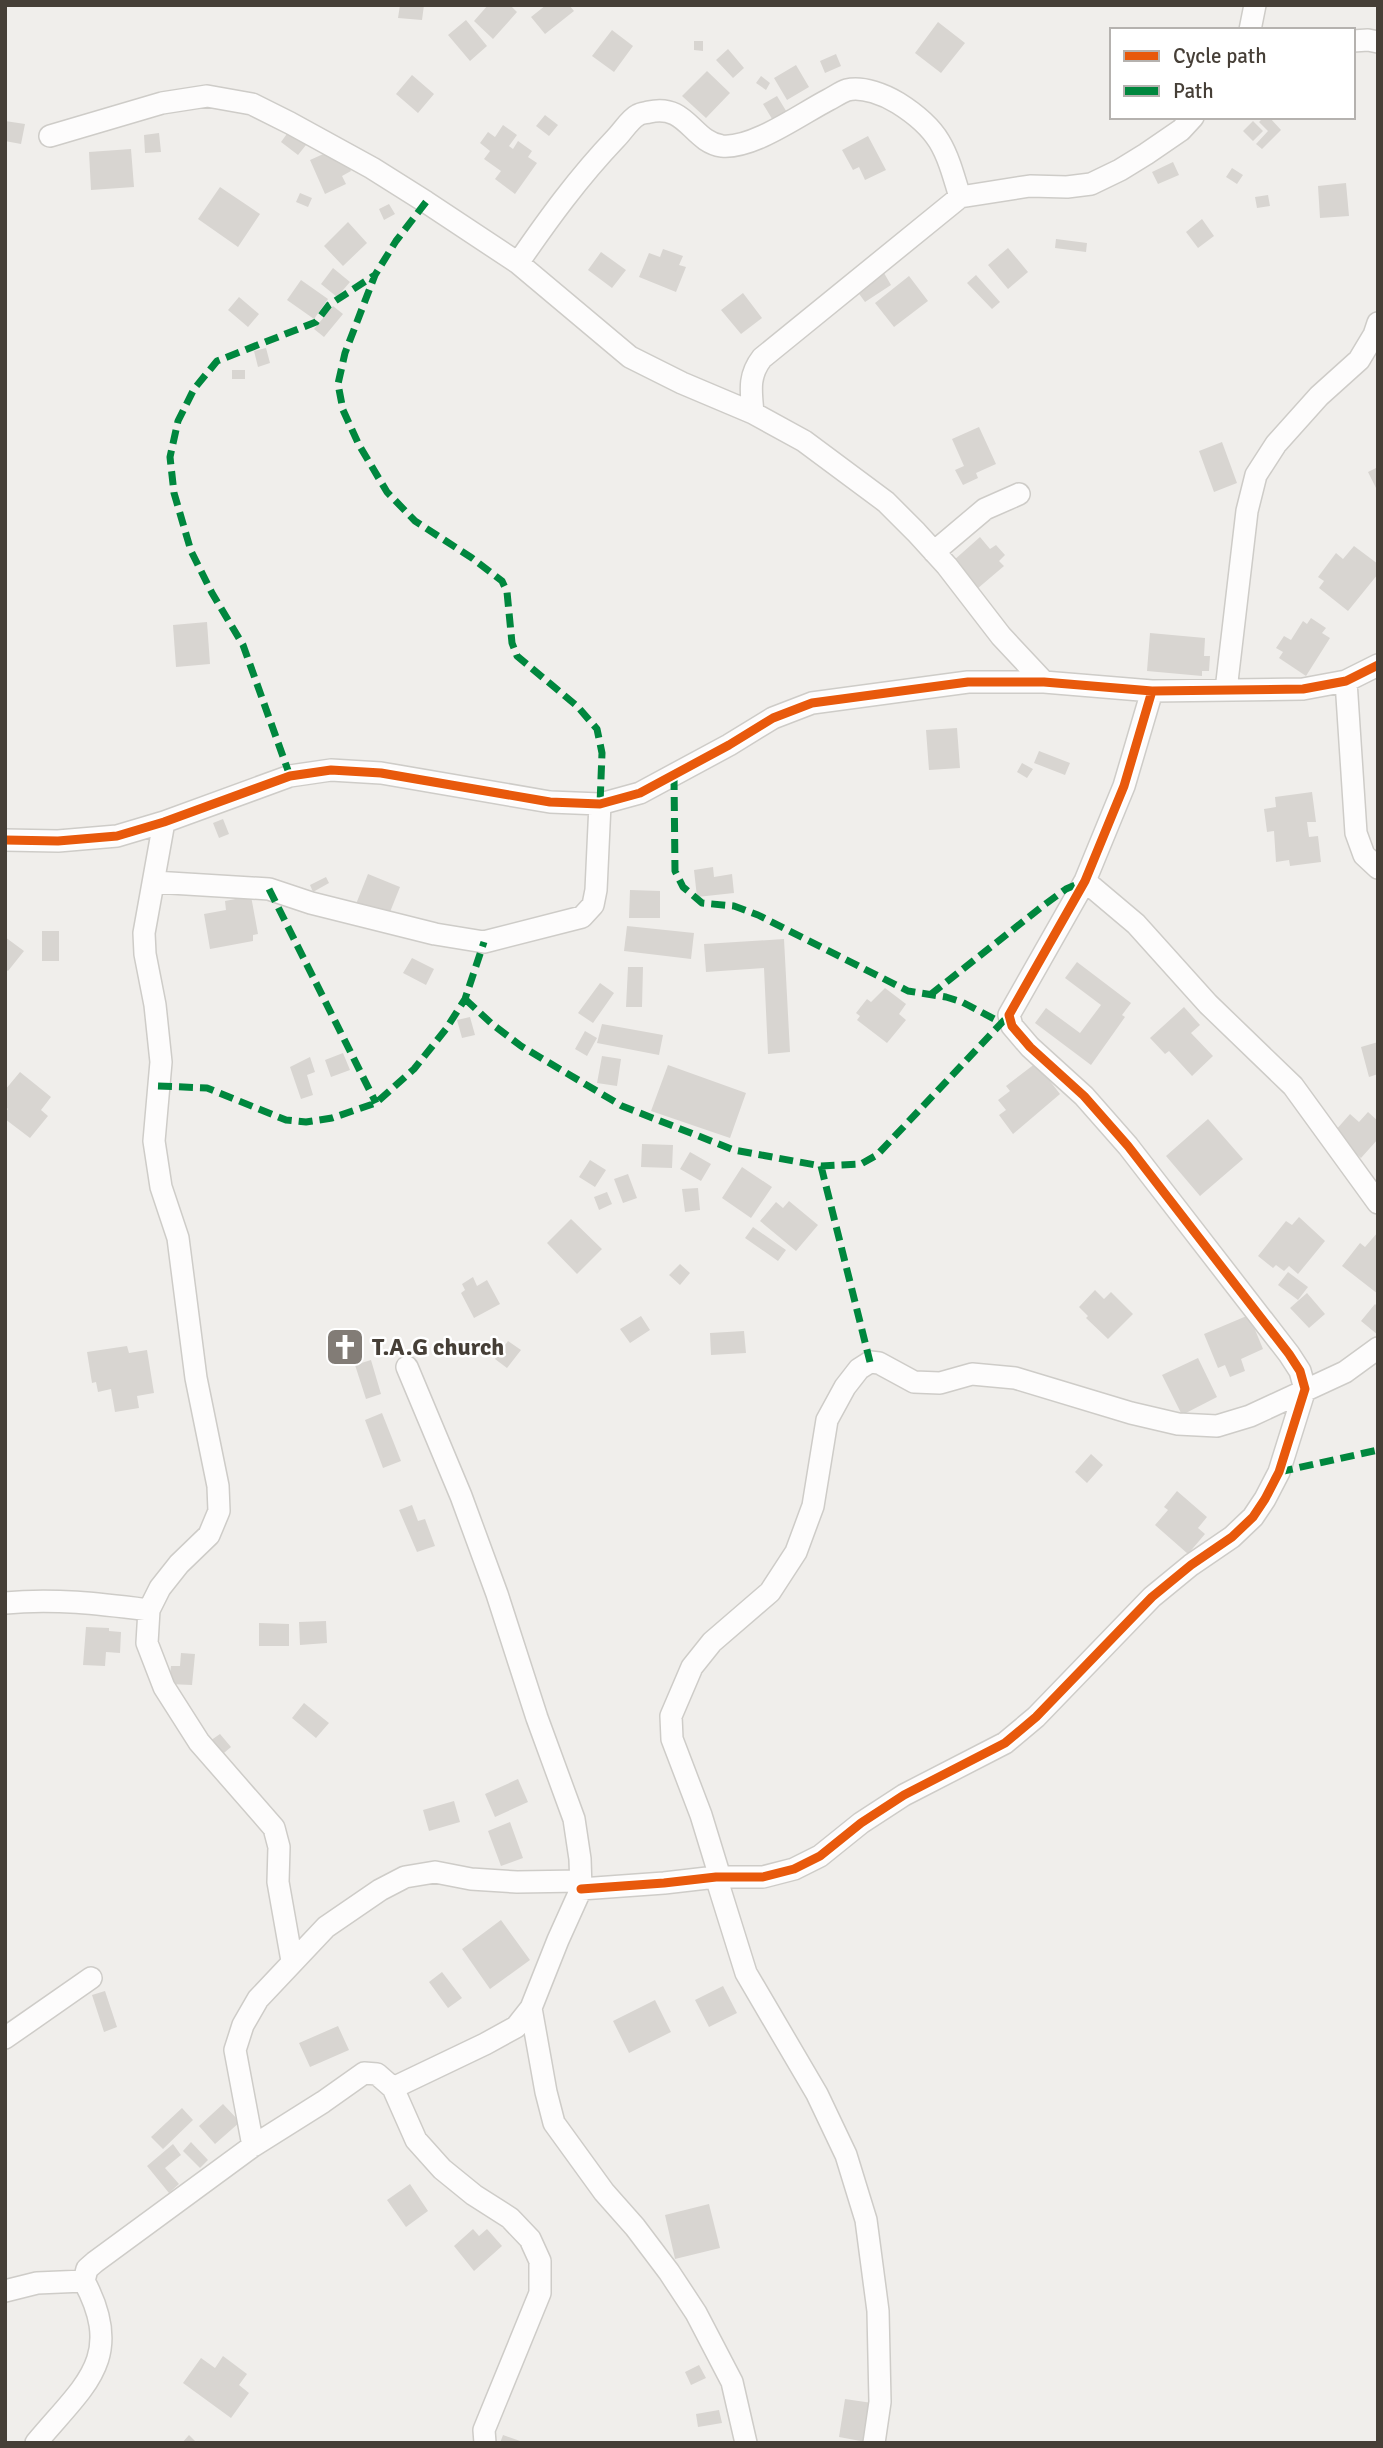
<svg xmlns="http://www.w3.org/2000/svg" width="1383" height="2448" viewBox="0 0 1383 2448" font-family="Signika,sans-serif">
<style>
.building{fill:#d8d5d1}
.lines{fill:none;stroke-linecap:round;stroke-linejoin:round}
.street-casing{stroke:#ceccc8;stroke-width:24}
.street{stroke:#fdfcfc;stroke-width:21}
.quiet{stroke:#00873e;stroke-width:7;stroke-dasharray:14 7;stroke-linecap:butt}
.cycleway-casing{stroke:#fff;stroke-width:13}
.cycleway{stroke:#e8590c;stroke-width:9}
.labels{text-anchor:middle;stroke-width:5;stroke-linejoin:round;paint-order:stroke}
.poi-label{font-size:24px;font-weight:bold;fill:#463f37;stroke:#fff;text-anchor:start}
</style>
<rect width="100%" height="100%" fill="#f0eeeb"/>
<path class="building" d="M400,5H424L422,20L398,18Z
M488,5H510L517,12L493,39L474,21Z
M546,5H569L574,11L545,34L531,17Z
M466,20L487,46L470,61L448,35Z
M938,22L965,43L941,73L915,53Z
M612,30L633,46L614,72L592,56Z
M694,41H703V51L694,50Z
M728,49L744,68L733,78L716,60Z
M836,54L841,66L825,73L820,61Z
M796,65L809,87L787,100L774,78Z
M707,71L730,93L706,118L682,96Z
M412,75L434,94L418,113L396,94Z
M761,76L770,83L766,90L756,83Z
M777,96L788,114L774,122L763,104Z
M545,115L558,125L549,136L536,126Z
M1264,117H1269L1281,130L1262,149L1256,144L1268,131L1259,122Z
M5,121L25,124L21,144L5,141Z
M1253,121L1263,131L1253,141L1243,131Z
M503,125L517,135L509,146L513,149L518,141L532,151L528,157L537,163L515,194L495,179L501,171L484,159L490,151L480,143L488,132L495,137Z
M289,131L306,145L298,155L281,142Z
M159,133L161,152L145,153L144,135Z
M868,136L886,170L865,180L859,167L853,170L842,150Z
M131,149L134,187L91,190L89,152Z
M330,151L334,159L343,155L351,171L342,176L346,184L325,194L310,160Z
M1173,162L1179,175L1158,184L1152,172Z
M1232,168L1243,175L1237,184L1226,177Z
M1346,183L1349,216L1320,218L1318,186Z
M220,187L260,214L238,247L198,219Z
M300,193L312,198L308,207L296,202Z
M1268,195L1270,206L1257,208L1255,197Z
M389,204L395,214L384,220L379,209Z
M1202,219L1214,236L1198,248L1186,232Z
M348,222L367,243L343,266L324,246Z
M1056,239L1087,243L1086,252L1055,248Z
M1008,248L1028,272L1008,289L988,265Z
M663,249L683,256L679,265L686,267L676,292L639,277L649,253L660,257Z
M601,252L626,270L612,288L588,270Z
M333,268L350,282L337,297L321,284Z
M884,273L891,285L865,302L857,291Z
M976,275L1000,302L992,309L967,283Z
M909,276L928,301L894,327L875,303Z
M301,280L328,299L314,319L287,300Z
M743,293L762,318L741,334L721,310Z
M239,297L259,314L248,327L228,310Z
M333,306L343,314L324,337L314,329Z
M266,348L270,363L258,367L254,351Z
M232,370H245V379H232Z
M979,427L996,464L976,473L978,478L963,485L955,470L964,466L952,439Z
M1222,442L1237,483L1214,492L1199,451Z
M1378,467V492L1368,472Z
M980,537L990,549L996,545L1005,555L999,561L1004,566L977,589L953,561Z
M1354,546L1378,564V574L1348,611L1319,588L1324,581L1318,577L1336,553L1343,559Z
M1311,618L1326,628L1322,633L1330,638L1306,676L1279,658L1283,652L1276,648L1284,636L1291,640L1303,621L1307,624Z
M207,622L210,664L176,667L173,625Z
M1150,633L1205,638L1204,656H1210L1209,671H1202V676L1147,671Z
M957,728L960,768L929,770L926,730Z
M1039,751L1070,763L1065,775L1034,763Z
M1022,763L1033,769L1027,778L1017,772Z
M1312,792L1316,822H1307L1309,837L1318,836L1321,862L1290,866L1289,860L1276,862L1274,831L1267,832L1264,809L1276,807L1275,797Z
M223,819L229,834L219,838L213,823Z
M713,867L714,877L732,874L734,893L697,897L694,870Z
M368,874L400,887L388,917L356,904Z
M326,877L329,883L313,892L310,885Z
M630,890L660,891V918H629Z
M251,896L258,934L253,935V941L210,949L204,914L226,910L225,901Z
M627,926L694,933L691,959L624,951Z
M42,931H59V961H42Z
M5,937L24,951L8,971L5,969Z
M784,939L790,1052L768,1054L764,968L706,972L704,944Z
M412,958L434,969L426,985L403,973Z
M1077,962L1131,1003L1122,1015L1125,1017L1091,1065L1035,1023L1046,1008L1080,1033L1101,1005L1065,978Z
M628,967H643L642,1007H626Z
M600,983L614,993L593,1023L578,1013Z
M885,988L906,1004L899,1014L906,1020L887,1043L857,1020L860,1016L856,1013L867,999L871,1002Z
M1184,1007L1200,1025L1191,1033L1213,1056L1192,1076L1169,1051L1165,1054L1150,1038Z
M470,1017L475,1035L462,1038L457,1020Z
M602,1024L663,1035L659,1055L597,1043Z
M585,1031L597,1038L587,1056L575,1049Z
M1378,1042V1074L1369,1077L1361,1047Z
M343,1053L350,1070L331,1077L325,1060Z
M602,1056L621,1059L617,1086L597,1083Z
M310,1057L315,1072L307,1075L313,1095L301,1099L290,1067Z
M1036,1063L1060,1094L1013,1134L999,1115L1006,1110L998,1100L1010,1091L1006,1086Z
M668,1065L746,1093L730,1138L651,1111Z
M20,1072L51,1097L41,1110L48,1116L30,1138L5,1119V1113L8,1109L5,1106V1090Z
M1368,1112L1378,1121V1139L1361,1158L1342,1142L1344,1139L1335,1131L1350,1114L1359,1122Z
M1208,1119L1243,1159L1200,1196L1166,1156Z
M642,1144L673,1145L672,1168L641,1167Z
M690,1152L711,1164L701,1181L680,1169Z
M590,1160L606,1170L595,1187L579,1177Z
M742,1167L772,1187L751,1218L722,1198Z
M628,1174L637,1198L623,1203L614,1179Z
M698,1188L700,1210L685,1212L682,1189Z
M607,1192L612,1204L599,1210L594,1197Z
M789,1201L818,1225L796,1251L760,1221L776,1202L783,1208Z
M1299,1217L1325,1241L1298,1274L1289,1266L1284,1271L1276,1265L1273,1268L1258,1256L1286,1221L1292,1225Z
M571,1219L602,1249L577,1274L547,1243Z
M753,1227L786,1250L778,1261L745,1238Z
M1378,1232V1294L1342,1266L1360,1243L1365,1247Z
M680,1264L690,1273L680,1285L669,1275Z
M1288,1272L1308,1287L1298,1300L1278,1285Z
M473,1277L477,1286L487,1280L500,1304L474,1318L461,1293L465,1290L462,1284Z
M1095,1290L1104,1299L1111,1292L1133,1314L1108,1339L1086,1318L1088,1316L1079,1307Z
M1307,1293L1325,1314L1309,1328L1290,1308Z
M1375,1304L1378,1307V1335L1361,1321Z
M1249,1315L1263,1349L1241,1359L1245,1371L1230,1377L1225,1365L1218,1368L1204,1334Z
M641,1316L650,1330L630,1343L620,1329Z
M744,1331L746,1353L711,1355L710,1333Z
M508,1341L521,1350L507,1368L495,1359Z
M127,1346L129,1353L147,1350L154,1393L137,1396L139,1408L115,1412L111,1389L98,1392L96,1382L92,1383L87,1352Z
M1198,1358L1217,1397L1182,1415L1162,1375Z
M371,1360L381,1394L366,1399L355,1365Z
M382,1413L401,1461L383,1468L365,1420Z
M1091,1454L1103,1465L1087,1483L1075,1472Z
M1177,1491L1207,1517L1198,1528L1205,1534L1188,1554L1155,1525L1168,1510L1164,1507Z
M412,1505L418,1521L425,1519L435,1546L417,1552L399,1510Z
M326,1621L327,1643L300,1645L299,1622Z
M259,1623L289,1624V1646H259Z
M86,1627L109,1628V1631L121,1632L120,1653L106,1652L105,1666L83,1665Z
M181,1653L195,1654L192,1685L169,1684L171,1666H180Z
M304,1703L329,1723L316,1738L292,1718Z
M220,1734L231,1747L218,1758L207,1743Z
M518,1779L528,1802L495,1817L485,1794Z
M454,1801L460,1822L429,1831L423,1810Z
M510,1822L523,1858L501,1866L488,1831Z
M501,1920L530,1960L490,1989L462,1949Z
M442,1972L462,1998L448,2008L429,1982Z
M723,1986L737,2013L709,2027L695,2000Z
M105,1991L117,2027L104,2032L92,1995Z
M655,2000L671,2032L629,2053L613,2021Z
M338,2026L349,2050L310,2067L299,2043Z
M223,2104L240,2122L215,2144L199,2126Z
M182,2108L193,2120L163,2149L151,2137Z
M191,2142L208,2160L200,2168L183,2151Z
M173,2144L181,2155L165,2168L179,2184L169,2193L147,2166Z
M410,2184L428,2211L406,2227L387,2200Z
M709,2204L720,2248L675,2259L665,2215Z
M473,2229L479,2236L487,2229L502,2246L474,2271L454,2246Z
M223,2356L247,2374L239,2385L249,2393L231,2418L183,2383L201,2358L215,2368Z
M699,2365L706,2378L691,2385L685,2372Z
M845,2399L872,2403L866,2442L839,2437Z
M719,2410L722,2423L698,2427L696,2414Z
M189,2435L197,2443H182Z
M503,2435L523,2442V2443H500Z"/>
<g class="lines">
<defs>
<path id="street" d="M1250,30L1255,5
M1353,41L1368,40L1378,42
M50,136L162,103L207,96L252,104L290,123L372,168L426,202L518,263L630,357L682,383L753,413L804,441L886,502L916,532L947,566L1001,636L1044,682
M518,263C549,218 578,178 616,138C623,131 630,119 638,115C641,113 645,113 649,112C687,103 692,142 722,146C753,149 801,114 828,100C834,97 841,92 847,90C863,86 885,95 898,103C941,130 946,150 960,197
M753,413C751,391 748,376 762,358L960,197L1030,186L1067,187L1091,184L1120,170L1146,154L1181,130L1193,117
M934,552L985,509L1019,494
M1346,681L1356,833L1364,855L1378,868
M1226,690L1247,511L1256,475L1276,444L1319,396L1359,360L1374,335L1378,323
M164,822L144,933L145,954L155,1005L161,1062L154,1141L161,1187L178,1238L196,1378L218,1486L219,1511L209,1535L179,1564L160,1588L149,1610L147,1643L164,1687L199,1742L274,1828L279,1847L278,1882L292,1961
M5,840L58,841L117,836L164,822L290,776L331,770L381,773L550,802L600,804L640,793L729,745L773,718L812,703L968,682H1044L1152,691L1303,689L1346,681L1378,665
M1085,881L1136,924L1208,1004L1293,1086L1378,1203
M154,882L269,889L311,903L435,934L484,942L582,917L593,905L596,890L600,804
M5,1603C54,1598 101,1604 149,1610
M716,1877L746,1973L817,2094L846,2155L866,2220L878,2311L880,2402L874,2443
M720,1877L701,1815L672,1739L671,1716L692,1667L712,1642L770,1592L796,1552L813,1506L827,1420L845,1387L859,1369L870,1362L879,1363L914,1382L940,1383L972,1374L1015,1378L1131,1413L1178,1424L1217,1426L1250,1416L1345,1372L1378,1348
M581,1889L664,1883L716,1877H763L794,1869L820,1856L861,1823L904,1795L1005,1743L1036,1717L1152,1597L1191,1565L1232,1537L1253,1517L1265,1499L1279,1472L1305,1389L1300,1371L1289,1354L1128,1146L1084,1096L1030,1047L1012,1026L1009,1015L1085,881L1124,786L1152,691
M531,2008L546,2092L554,2123L604,2192L635,2227L669,2272L696,2313L732,2382L746,2443
M5,2038L91,1978
M393,2088L485,2044L516,2027L531,2008L558,1940L581,1889L580,1859L574,1819L537,1718L497,1594L461,1496L407,1367
M253,2146L235,2050L243,2025L258,1999L326,1927L380,1890L405,1877L435,1872L471,1879L517,1882L581,1881
M5,2291L37,2283L84,2281
M36,2443C83,2386 126,2359 84,2281L87,2269L95,2262L253,2146L323,2102L364,2073L377,2074L393,2088L416,2140L442,2169L474,2195L510,2218L530,2239L540,2261V2293L484,2430L485,2443"/>
</defs>
<use href="#street" class="street-casing"/>
<use href="#street" class="street"/>
<path class="quiet" d="M426,202L396,241L375,275L345,353L338,384L343,410L359,445L387,492L415,521L472,558L502,581L507,592L512,643L517,656L577,706L597,729L602,753L600,804
M290,776L243,645L212,593L191,551L174,493L170,457L178,421L194,389L217,361L316,322L329,305L375,275
M674,776L675,871L683,887L702,903L734,906L758,915L908,991L946,997L962,1002L1002,1023
M269,889L376,1103
M930,995L1044,905L1066,889L1082,882
M465,999L492,1024L521,1046L622,1106L734,1150L821,1166L861,1164L877,1155L1009,1015
M158,1086L207,1088L286,1120L306,1122L332,1118L376,1103L414,1069L446,1029L465,999L484,942
M821,1166L870,1362
M1279,1472L1378,1450"/>
<defs>
<path id="cycleway" d="M5,840L58,841L117,836L164,822L290,776L331,770L381,773L550,802L600,804L640,793L729,745L773,718L812,703L968,682H1044L1152,691L1303,689L1346,681L1378,665
M581,1889L664,1883L716,1877H763L794,1869L820,1856L861,1823L904,1795L1005,1743L1036,1717L1152,1597L1191,1565L1232,1537L1253,1517L1265,1499L1279,1472L1305,1389L1300,1371L1289,1354L1128,1146L1084,1096L1030,1047L1012,1026L1009,1015L1085,881L1124,786L1152,691"/>
</defs>
<use href="#cycleway" class="cycleway-casing"/>
<use href="#cycleway" class="cycleway"/>
</g>
<defs>
<symbol id="church-square" viewBox="-11 -11 22 22"><rect x="-9" y="-9" width="18" height="18" rx="4" fill="#827c76" stroke="#fff"/><path d="M-1.2-6h2.4v3.5h3.3v2.4h-3.3V6h-2.4V-.1h-3.3v-2.4h3.3Z" fill="#fff"/></symbol>
</defs>
<g fill-rule="evenodd">
<use href="#church-square" x="323" y="1325" width="44" height="44"/>
</g>
<g class="labels">
<g class="poi-label">
<text x="372" y="1355">T.A.G church</text>
</g>
</g>
<rect width="1383" height="2448" fill="none" stroke="#463f37" stroke-width="14"/>
<rect x="1110" y="28" width="245" height="91" fill="#ffffff" stroke="#b5b2af" stroke-width="2"/>
<rect x="1124" y="51" width="35" height="10" fill="#e8590c" stroke="#b5b2af" stroke-width="2"/>
<text x="1173" y="63" font-size="21" fill="#463f37">Cycle path</text>
<rect x="1124" y="86" width="35" height="10" fill="#00873e" stroke="#b5b2af" stroke-width="2"/>
<text x="1173" y="98" font-size="21" fill="#463f37">Path</text>
</svg>
